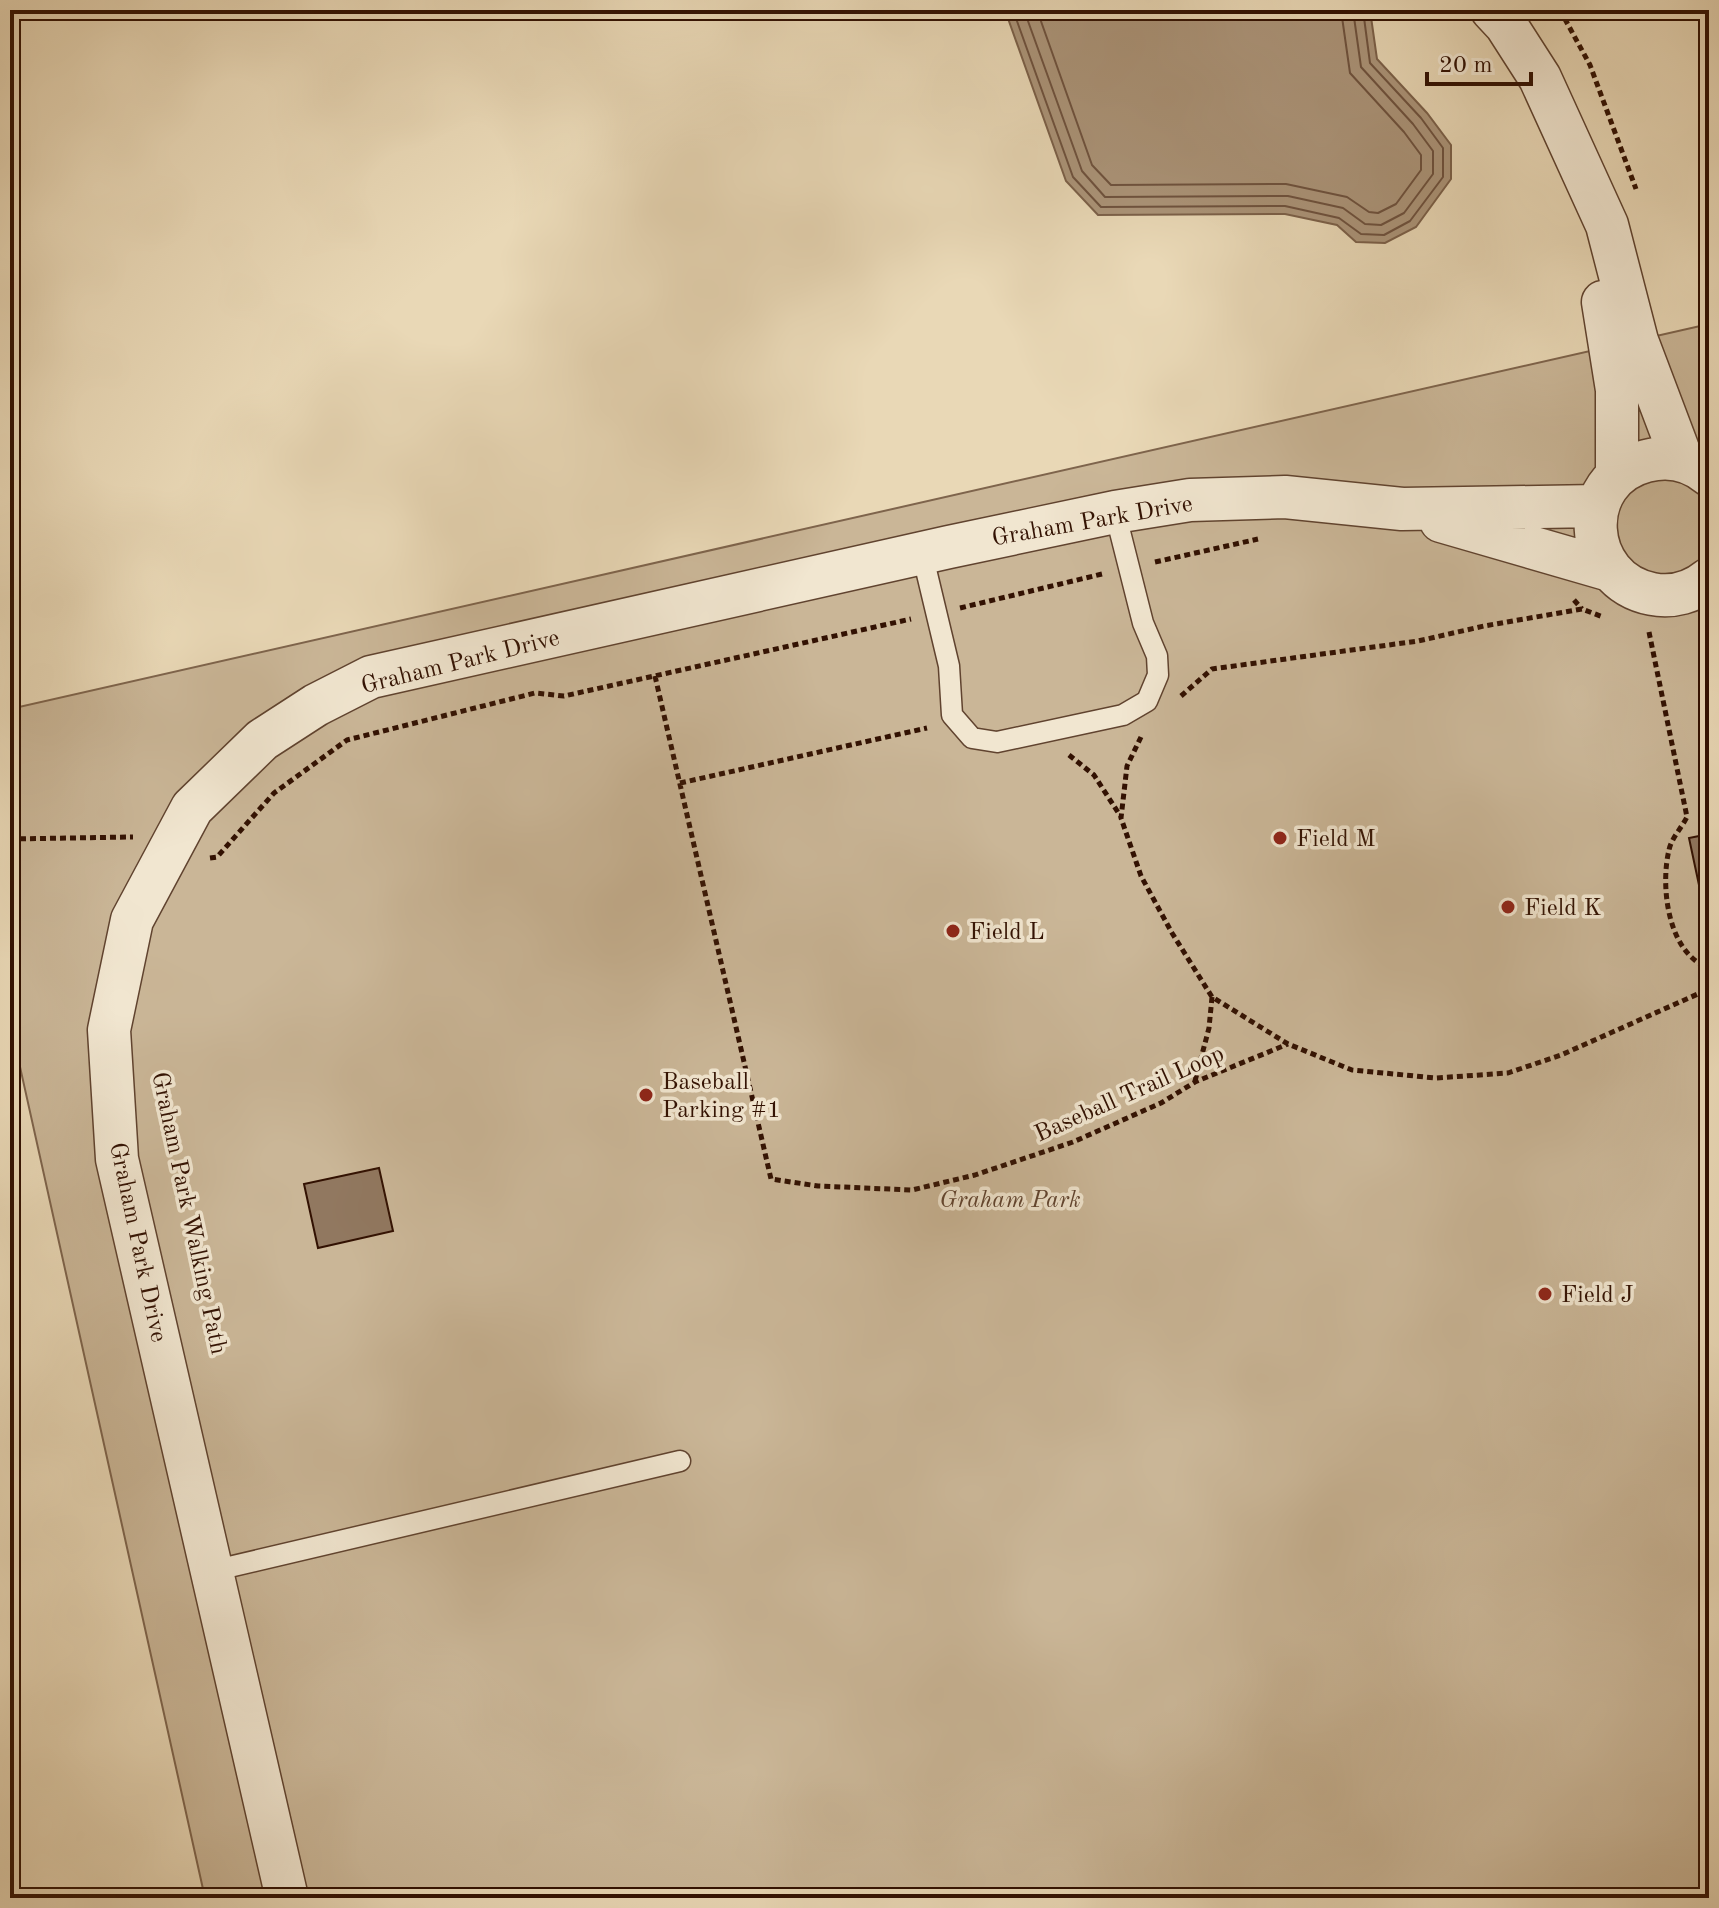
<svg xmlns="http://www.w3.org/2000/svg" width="1719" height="1908" viewBox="0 0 1719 1908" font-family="'Old Standard TT',serif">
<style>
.green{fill:#cab697;stroke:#7e644c;stroke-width:2}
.water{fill:#ab9479;stroke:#7b6049;stroke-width:2}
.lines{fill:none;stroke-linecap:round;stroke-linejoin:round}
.shore{stroke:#6e523e;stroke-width:2}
.building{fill:#917860;stroke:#321102;stroke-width:2}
.service-casing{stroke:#60432f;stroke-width:23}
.minor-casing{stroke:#60432f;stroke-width:45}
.path{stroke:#321102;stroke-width:5;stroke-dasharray:6 4;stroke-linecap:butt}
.service{stroke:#f1e6d0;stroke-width:20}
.minor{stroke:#f1e6d0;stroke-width:42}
.poi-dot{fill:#8f2418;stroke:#f1e6d0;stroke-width:3}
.labels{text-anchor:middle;stroke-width:7;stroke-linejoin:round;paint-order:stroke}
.street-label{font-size:24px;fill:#321102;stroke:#f1e6d0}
.poi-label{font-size:24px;fill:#321102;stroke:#f1e6d0;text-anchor:start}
.park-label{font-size:24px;font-style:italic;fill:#60432f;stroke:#f1e6d0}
</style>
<rect width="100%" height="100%" fill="#e9d8b6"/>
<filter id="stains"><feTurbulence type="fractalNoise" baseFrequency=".0025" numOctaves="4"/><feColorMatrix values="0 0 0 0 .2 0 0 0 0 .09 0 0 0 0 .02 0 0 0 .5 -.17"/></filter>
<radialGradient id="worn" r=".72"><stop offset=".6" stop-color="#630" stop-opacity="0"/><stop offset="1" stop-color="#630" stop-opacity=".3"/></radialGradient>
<path class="green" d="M1709,324V1898H205L10,1022V709Z"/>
<path class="water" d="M1005,10H1370L1377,59L1427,113L1451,145V179L1416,227L1385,243L1356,242L1337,225L1285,214L1098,215L1066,181Z"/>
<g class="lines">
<path class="shore" d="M1013,10L1073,177L1101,207L1285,206L1339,218L1361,234L1384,235L1410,221L1443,177V148L1421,118L1370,63L1363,10
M1024,10L1082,171L1105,197L1288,196L1343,208L1365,224L1381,225L1404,213L1433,174V151L1413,124L1361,67L1353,10
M1037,10L1092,165L1111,185L1286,184L1347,197L1369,212L1378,213L1396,204L1421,170V155L1404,132L1350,73L1341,10"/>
</g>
<path class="building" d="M1709,834V932L1689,838Z
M379,1168L393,1231L318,1248L304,1184Z"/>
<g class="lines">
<defs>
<path id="service" d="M922,553L949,666L952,715L972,738L997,742L1123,715L1147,701L1158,675L1157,656L1143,623L1115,512
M212,1571L680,1461"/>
<path id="minor" d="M1492,10L1506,25L1540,78L1607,225L1637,341L1682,460
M1603,302L1617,390V476
M1709,475C1690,459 1669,455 1646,461C1575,479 1581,580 1652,594C1673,598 1693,592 1709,579
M1441,521L1610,570
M287,1898L117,1159L109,1030L132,920L192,808L262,740L316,705L371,677L949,547L1115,512L1190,500L1285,497L1402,509L1598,506"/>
</defs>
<use href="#service" class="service-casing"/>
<use href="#minor" class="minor-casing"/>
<path class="path" d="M1560,10L1590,65L1636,189
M1155,562L1258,539
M1574,600L1582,609
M960,608L1102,574
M1649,632L1687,817C1682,827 1671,839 1669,850C1660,887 1668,954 1709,968
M655,676L771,1179L818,1186L912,1190L975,1175L1073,1142L1161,1103L1195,1082L1288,1044
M1181,696L1212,669L1418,641L1484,626L1582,609L1603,617
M1141,737L1127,766L1121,818L1141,876L1172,933L1212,997L1288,1044L1352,1070L1436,1078L1508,1073L1561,1055L1709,989
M1069,755L1094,775L1121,817
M680,783L927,728
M10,839L133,837
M210,858L217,857L274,793L347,740L535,693L564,696L911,619
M1195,1081L1209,1028L1212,997"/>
<use href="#service" class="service"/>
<use href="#minor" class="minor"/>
</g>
<g class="poi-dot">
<circle cx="1280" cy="838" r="8"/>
<circle cx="1508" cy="907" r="8"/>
<circle cx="953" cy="931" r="8"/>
<circle cx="646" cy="1095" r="8"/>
<circle cx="1545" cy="1294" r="8"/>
</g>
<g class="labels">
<g class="street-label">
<text transform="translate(1092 520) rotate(-10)" y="8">Graham Park Drive</text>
<text transform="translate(460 661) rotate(-14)" y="8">Graham Park Drive</text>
<text transform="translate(1129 1093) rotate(-24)" y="8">Baseball Trail Loop</text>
<text transform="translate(190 1213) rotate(78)" y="8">Graham Park Walking Path</text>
<text transform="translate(139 1242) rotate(78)" y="8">Graham Park Drive</text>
</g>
<g class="poi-label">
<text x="1296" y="846">Field M</text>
<text x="1524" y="915">Field K</text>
<text x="969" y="939">Field L</text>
<text x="662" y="1089">Baseball<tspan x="662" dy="28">Parking #1</tspan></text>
<text x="1561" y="1302">Field J</text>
</g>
<g class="park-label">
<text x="1010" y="1207">Graham Park</text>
</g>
</g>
<rect width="1719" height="1908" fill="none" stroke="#e9d8b6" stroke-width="40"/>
<rect x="12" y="12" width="1695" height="1884" fill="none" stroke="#321102" stroke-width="4"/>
<rect x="20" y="20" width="1679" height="1868" fill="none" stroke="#321102" stroke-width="2"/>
<path d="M1427 72v12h104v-12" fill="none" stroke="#321102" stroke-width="4"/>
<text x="1439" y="72" font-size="24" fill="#321102" stroke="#f1e6d0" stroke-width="6" paint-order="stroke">20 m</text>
<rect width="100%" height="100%" filter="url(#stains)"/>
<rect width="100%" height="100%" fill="url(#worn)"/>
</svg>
